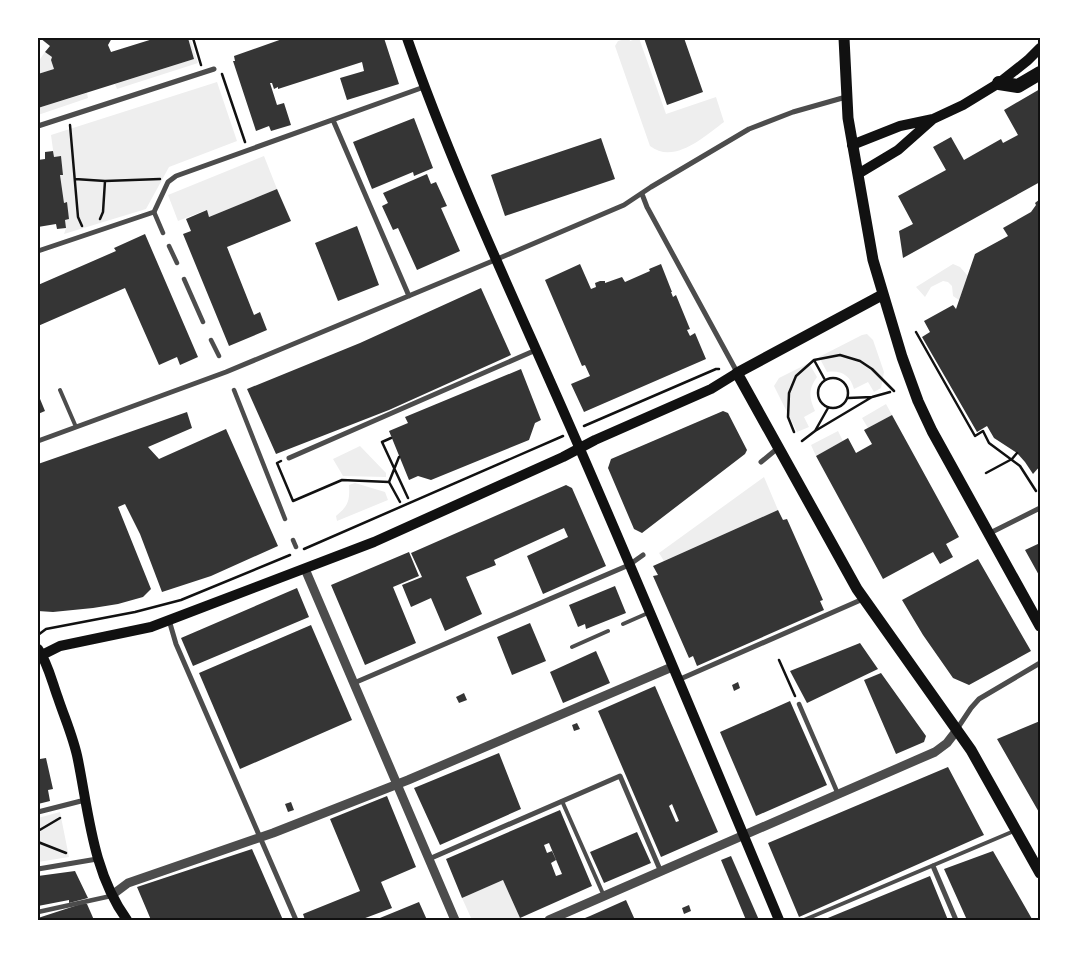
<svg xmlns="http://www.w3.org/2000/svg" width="1078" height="958" viewBox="0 0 1078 958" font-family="Poppins,sans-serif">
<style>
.green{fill:#eee}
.building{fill:#353535;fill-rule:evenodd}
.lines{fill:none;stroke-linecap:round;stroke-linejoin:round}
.path{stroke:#111;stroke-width:2.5}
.service{stroke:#4c4c4c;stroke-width:4}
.pedestrian{stroke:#4c4c4c;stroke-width:4.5}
.minor{stroke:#4c4c4c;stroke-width:5}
.tertiary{stroke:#4c4c4c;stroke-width:9}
.secondary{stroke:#111;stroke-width:10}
.primary{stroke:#111;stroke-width:11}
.motorway{stroke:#111;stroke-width:14}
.neatline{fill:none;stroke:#111;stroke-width:2}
</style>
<rect width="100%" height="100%" fill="#fff"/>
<path class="green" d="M188,38H190L198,63L117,89L115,84L194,59Z
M629,38L630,41L639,38L666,114L716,97L724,122C705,136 674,165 650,146L615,46L618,41Z
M45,52L52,57L51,60L54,69L38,74V62Z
M217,82L237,141L169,167L146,209L64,234L66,228L65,220L69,219L66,202L64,203L60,175H63L61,156L54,157L51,135Z
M87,93L88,98L38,115V108Z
M264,156L277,189L209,217L206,210L178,221L168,195Z
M953,264L960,267L968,276L959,300L953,296L952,286L948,282L943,281L931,287L925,297L916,287Z
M867,334L873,340L884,372L881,388L874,392L868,382L854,389C850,375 841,370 827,372L819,357L862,335Z
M809,363L817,377C808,390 809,397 815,411L804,417L809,427L797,432L774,386L779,378Z
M886,404L892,415L868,428L862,418Z
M838,431L843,441L816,456L811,445Z
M360,446L386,473V477L343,476L333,459Z
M764,477L778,510L664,561L659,553Z
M355,483L385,492L388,500L337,521L336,516C348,506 350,501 349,485Z
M60,812L69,857L38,862V818Z
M503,880L520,918L515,920H472L462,898Z"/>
<path class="building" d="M40,38H112L108,45L111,52L156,38H188L194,59L38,108V74L54,69L51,60L52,57L45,52L50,46Z
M285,38H384L399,84L347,100L340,78L364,71L362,62L278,89V87L274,89L272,83H270L277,105L284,103L291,125L271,131L269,126L256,131L233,61H235L234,56Z
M644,38H684L703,92L667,105Z
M1040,89V182L903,258L899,231L913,224L898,196L946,170L933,147L951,137L964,160L1001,139L1003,143L1018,135L1004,110Z
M414,118L433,168L414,176L413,172L372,189L353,142Z
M601,138L615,179L505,216L491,175Z
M53,151L54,157L61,156L63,175H60L64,203L67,202L69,219L65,220L66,228L57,229L56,224L38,227V160L45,159V152Z
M427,174L431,184L436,182L447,206L441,208L460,251L417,270L398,228L393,230L382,206L388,203L383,193Z
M277,189L291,221L227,247L254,315L260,312L267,330L229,346L183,234L191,231L186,219L207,210L209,217Z
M1040,199V466L1033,474L1025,462L1017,453L994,438L987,426L977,432L922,337L930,332L924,321L953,305L956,309L975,254L1008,236L1003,228L1031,212L1036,205L1035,203Z
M357,226L379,285L338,301L315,243Z
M145,234L198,357L180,365L177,357L159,365L125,288L38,326V285L116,251L114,248Z
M580,264L591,289L596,287L595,283L600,281H605V283L622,277L625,282L650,271L649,269L661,264L672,292H671L673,297L676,295L690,329L687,330L690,336L695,333L706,359L584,412L571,384L590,376L585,365L582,366L545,280Z
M481,288L511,355L389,410L276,454L247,389L360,343Z
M521,369L541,420L535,423L529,440L431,480L418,476L409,480L389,431L408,423L405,417Z
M38,394L45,411L38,414Z
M723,411L728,413L747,450L745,454L642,533L634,529L608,468L611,459Z
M187,412L192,428L148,447L159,459L226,429L278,546L211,576L162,592L140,534L125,504L118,507L151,589L143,597L118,604L93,608L53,612L38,611V464Z
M892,415L959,537L946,544L953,557L940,564L933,552L883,579L816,456L848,438L856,453L872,444L864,430Z
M566,485L572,488L606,566L543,594L527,556L568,537L564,528L494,560L496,565L466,577L482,614L445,631L431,598L411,607L402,585L422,577L411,553Z
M778,510L783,520L787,519L823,600L820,601L824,610L697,666L693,656L689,658L653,576L658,575L653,566Z
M1040,543V577L1025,550Z
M409,552L419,576L393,587L416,643L365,665L331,585Z
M978,559L1031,651L969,685L953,678L923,635L902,600Z
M615,586L626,613L586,629L585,624L578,627L569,605Z
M297,588L309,617L193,666L181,638Z
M530,623L546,661L512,675L497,637Z
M311,625L352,720L240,769L199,673Z
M860,643L878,669L807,703L790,671Z
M596,651L610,683L563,703L550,672Z
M881,673L926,736L924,742L896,754L864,680Z
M738,682L740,688L734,691L732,685Z
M655,686L718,832L661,857L598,711ZM672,804L679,821L676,822L669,806Z
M464,693L467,700L459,703L456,697Z
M790,701L827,785L756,816L720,732Z
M1040,721V814L997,739Z
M577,723L580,729L574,731L572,725Z
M38,752L40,759L46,758L53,789L48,790L50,801L38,804Z
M499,753L521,809L440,845L414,788Z
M948,767L984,835L799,917L768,843Z
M387,796L416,867L381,882L392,908L360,920H305L303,914L360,891L330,819Z
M291,802L294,810L288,812L285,804Z
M560,810L592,886L520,918L503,880L462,898L446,859ZM549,843L562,874L556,876L551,863L556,860L552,851L547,853L544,845Z
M637,832L651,863L604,883L590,852Z
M252,849L283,920H151L137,887Z
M993,851L1032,919L1027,920H967L944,869Z
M731,856L759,920H746L721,860Z
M75,871L88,898L69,903V900L38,906V876Z
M930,876L948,920H823Z
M626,900L635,920H580L590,916Z
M419,902L427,920H375Z
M84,903L87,904L94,920H38V918Z
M689,905L691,911L684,914L682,908Z"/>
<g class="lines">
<path class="path" d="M193,38L201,65
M222,74L245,142
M70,125L78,217L82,226
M75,179L105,181
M100,219L103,212L105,181L160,179
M916,332L975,436L983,431L989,443L1020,466L1036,491
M814,360L825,380
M818 393a15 15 0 1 1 30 0a15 15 0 1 1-30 0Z
M848,398L872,397L890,392
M584,426L716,369H719
M815,431L872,397
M794,432L788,417L789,393L796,376L814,360L840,355L860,361L872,369L894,391
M391,438L382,442L408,498
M802,441L815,431L828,408
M281,461L277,463L293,501L342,480L389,482L400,502
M1039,468L1040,471
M986,473L1012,459L1017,453
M389,482L399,457
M304,549L563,436
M38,635L46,629L135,612L181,600L290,555
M779,660L795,696
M38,831L60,818
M38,842L66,853"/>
<path class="service" d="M60,390L76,427
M623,624L648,613
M572,647L608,631
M562,801L604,896
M804,920L1014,831"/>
<path class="pedestrian" d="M154,212L163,233
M169,246L177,263
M184,279L203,322
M211,340L219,356
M234,390L285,519
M293,540L296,547
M799,704L838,794
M38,912L111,896"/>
<path class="minor" d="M333,120L409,296
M38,126L214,69
M642,194L647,207L737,372
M38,251L154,212L168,182L176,176L424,87
M38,441L226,372L495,260L624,205L651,187L749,129L793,112L846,97
M289,458L536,350
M761,462L778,448
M990,533L1040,508
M169,620L176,644L296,920
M678,680L863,599
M354,683L629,565L643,555
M957,729L971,708L979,699L1040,663
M38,812L85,800
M429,859L620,776L661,872
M933,866L956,920
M38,869L97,859"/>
<path class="tertiary" d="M305,569L455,920
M112,895L128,883L273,833L408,780L672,667
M549,920L935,752L947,743L957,730"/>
<path class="secondary" d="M407,38C453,170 513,296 569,424C641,588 710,755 779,920
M852,145L900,126L933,119
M858,174L898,150L933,119L963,105L999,83L1028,60L1040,48
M38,649C48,663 52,682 58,698C65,719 74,739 78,760C89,815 93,873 127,920
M42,655L60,646L151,627L374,542L563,457L595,440L711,389L737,373"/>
<path class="primary" d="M844,38L848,118L873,260L902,357L918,401L932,431L1040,626
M882,295L737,373L857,589L971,750L1040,873"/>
<path class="motorway" d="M999,83L1018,86L1040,73"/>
</g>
<rect width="1078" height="958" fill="none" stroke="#ffffff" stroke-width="78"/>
<rect x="39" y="39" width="1000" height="880" class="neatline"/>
</svg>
